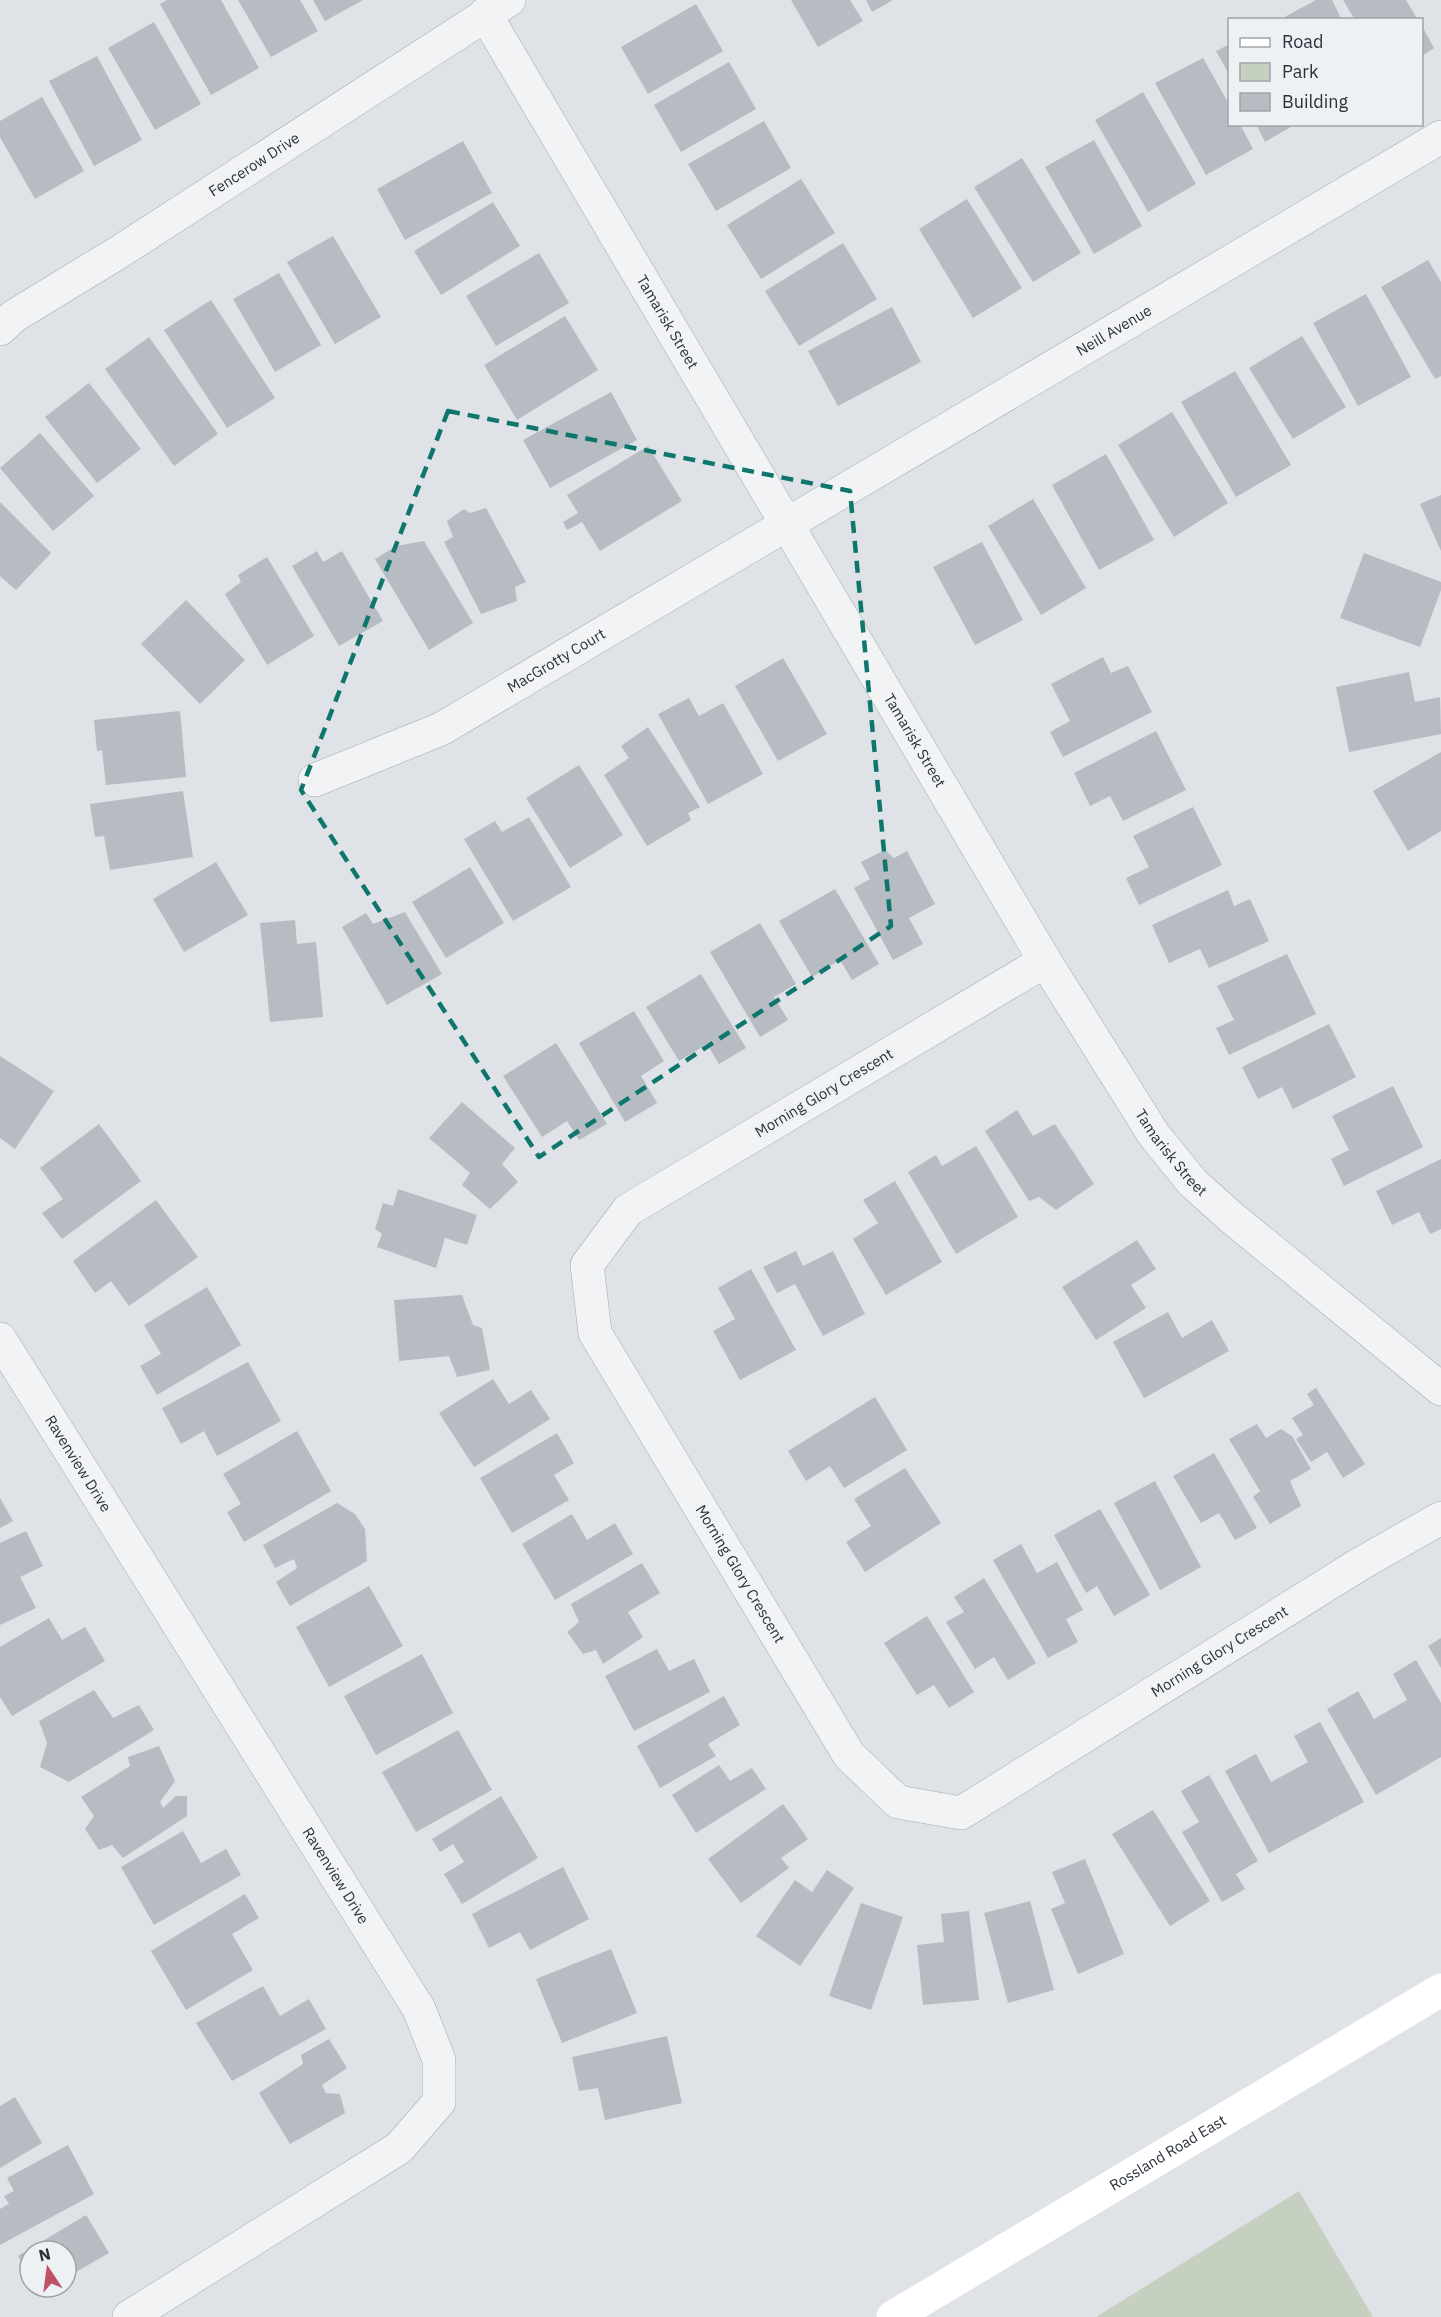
<svg xmlns="http://www.w3.org/2000/svg" width="1441" height="2317" viewBox="0 0 1441 2317" font-family="'IBM Plex Sans',sans-serif">
<style>
.green{fill:#c5d0c1}
.building{fill:#b7bcc3}
.lines{fill:none;stroke-linecap:round;stroke-linejoin:round}
.street-casing{stroke:#a5a9b0;stroke-width:34}
.street{stroke:#f1f3f5;stroke-width:33}
.secondary{stroke:#fff;stroke-width:33}
.marked{fill:none;stroke:#0f766e;stroke-width:4.5;stroke-dasharray:12 8;stroke-linejoin:round}
.labels{text-anchor:middle;stroke-width:6;stroke-linejoin:round;paint-order:stroke}
.street-label{font-size:15px;fill:#2a313c;stroke:#eef1f4}
</style>
<rect width="100%" height="100%" fill="#dfe2e7"/>
<path class="green" d="M1299,2191L1373,2317H1096Z"/>
<path class="building" d="M167,0H221L259,68L211,95L160,4Z
M238,0H300L318,31L271,57Z
M313,0H363L325,21Z
M791,0H850L863,21L818,47Z
M866,0H893L872,12Z
M1316,0H1332L1342,20H1279Z
M1343,0H1406L1418,20H1355Z
M696,4L723,51L648,94L621,47Z
M154,22L201,104L155,130L108,48Z
M1422,26L1434,48L1422,56Z
M1230,44V76L1216,51Z
M97,56L142,140L94,166L49,81Z
M1203,58L1230,106V124H1240L1253,149L1206,175L1155,83Z
M729,62L756,109L681,152L654,105Z
M1143,92L1196,184L1148,212L1095,120Z
M42,97L84,171L35,199L0,137V121Z
M764,121L791,168L716,211L688,164Z
M1256,124H1296L1265,142Z
M1094,140L1142,226L1094,254L1045,167Z
M463,141L492,193L405,240L377,189Z
M1022,158L1081,253L1033,282L974,187Z
M801,179L835,233L761,279L727,225Z
M967,199L1022,288L973,318L919,229Z
M493,202L520,246L441,295L414,251Z
M333,236L381,317L335,344L287,262Z
M843,243L877,299L799,346L765,291Z
M539,253L569,303L496,346L466,296Z
M1428,260L1441,282V376L1435,379L1381,287Z
M279,273L321,345L275,372L233,299Z
M1366,294L1411,377L1358,406L1313,323Z
M211,300L275,398L227,428L164,330Z
M892,307L921,362L838,406L808,351Z
M565,316L598,370L517,420L484,365Z
M1302,336L1346,407L1293,439L1249,368Z
M149,337L218,434L174,466L105,369Z
M1235,371L1291,465L1236,497L1181,402Z
M89,383L141,449L97,483L45,417Z
M611,392L637,440L550,488L523,440Z
M1172,412L1228,503L1174,537L1118,445Z
M40,433L94,496L53,531L0,468Z
M648,446L682,501L600,551L582,522L567,530L563,522L578,513L567,495Z
M1106,454L1154,540L1099,570L1052,485Z
M1441,495V551L1420,504Z
M1033,499L1086,588L1041,615L988,526Z
M0,502L51,553L16,590L0,576Z
M486,508L526,582L515,587L517,601L481,614L444,542L453,537L447,521L464,509L470,513Z
M424,541L473,623L429,650L375,559L396,546Z
M982,542L1023,620L975,645L933,567Z
M317,551L323,562L342,551L383,621L339,646L292,566Z
M1364,553L1441,582V590L1420,647L1340,618Z
M267,557L314,636L267,665L225,594L241,582L238,575Z
M186,600L245,660L200,704L141,644Z
M1103,657L1111,673L1128,666L1152,712L1063,757L1050,732L1070,721L1051,684Z
M783,658L827,734L778,761L735,686Z
M1409,672L1415,702L1440,697L1441,734L1349,752L1336,687Z
M689,698L699,716L723,703L763,774L708,804L658,714Z
M180,711L186,777L106,785L102,750L97,751L94,720Z
M648,727L700,807L688,813L691,820L647,846L604,775L629,758L621,746Z
M1156,731L1186,790L1123,821L1110,796L1090,806L1074,773Z
M1441,752V831L1408,851L1373,791Z
M579,765L623,835L570,868L526,798Z
M183,791L193,857L110,870L104,836L95,837L90,804Z
M1193,807L1222,865L1139,905L1126,878L1149,867L1133,836Z
M529,817L571,887L513,921L464,839L495,821L502,832Z
M885,850L894,858L907,851L935,904L909,918L923,944L893,960L854,888L870,879L861,862Z
M216,862L248,915L184,952L153,899Z
M470,867L504,923L446,958L412,902Z
M835,889L879,964L852,980L840,960L812,977L779,921Z
M1228,890L1234,906L1250,899L1269,941L1209,968L1200,949L1169,963L1152,925Z
M405,912L442,974L387,1005L342,927L366,913L373,924Z
M295,920L297,944L316,942L323,1017L270,1022L260,923Z
M760,923L796,984L774,997L788,1020L760,1037L710,952Z
M1287,954L1316,1014L1229,1055L1216,1028L1234,1020L1217,986Z
M701,974L746,1048L719,1064L707,1044L679,1061L646,1007Z
M634,1011L664,1061L641,1076L657,1103L625,1122L579,1043Z
M1329,1024L1356,1077L1293,1109L1282,1087L1258,1099L1242,1067Z
M556,1043L607,1124L579,1140L567,1121L542,1137L503,1076Z
M0,1056L54,1091L15,1149L0,1138Z
M1393,1086L1423,1147L1344,1186L1331,1159L1349,1150L1332,1116Z
M462,1102L515,1148L502,1164L518,1182L490,1209L462,1185L470,1173L429,1138Z
M1017,1110L1033,1136L1055,1124L1094,1184L1056,1210L1039,1197L1029,1201L985,1131Z
M99,1124L141,1181L62,1239L42,1213L63,1199L40,1168Z
M976,1146L1018,1217L956,1254L908,1172L936,1155L942,1166Z
M1441,1159V1229L1430,1234L1419,1212L1392,1225L1376,1191Z
M895,1181L942,1262L886,1295L853,1239L878,1223L863,1200Z
M398,1189L477,1215L467,1245L445,1238L436,1268L377,1247L382,1234L375,1229L383,1203L393,1206Z
M156,1200L198,1257L129,1306L111,1281L95,1293L73,1261Z
M1137,1240L1156,1269L1131,1285L1146,1308L1096,1340L1062,1287Z
M796,1251L803,1266L833,1251L865,1314L823,1336L795,1284L777,1293L763,1267Z
M751,1269L796,1350L740,1380L713,1331L735,1319L718,1288Z
M207,1287L241,1345L157,1395L140,1366L161,1354L144,1325Z
M462,1295L473,1325L482,1328L490,1370L457,1377L449,1356L399,1361L394,1300Z
M1168,1312L1182,1338L1212,1320L1229,1351L1144,1398L1113,1342Z
M248,1362L281,1421L217,1456L204,1431L181,1444L162,1408Z
M493,1379L509,1404L531,1390L550,1419L474,1467L439,1413Z
M1316,1388L1365,1464L1343,1478L1327,1452L1311,1462L1296,1439L1303,1435L1292,1418L1314,1405L1307,1394Z
M875,1397L907,1450L844,1488L830,1466L806,1481L788,1451Z
M1257,1424L1266,1438L1281,1429L1292,1436L1311,1469L1290,1481L1301,1506L1270,1524L1253,1497L1260,1491L1229,1439Z
M297,1431L331,1491L244,1542L227,1512L241,1504L223,1474Z
M557,1433L574,1463L554,1475L569,1500L512,1533L480,1478Z
M1214,1453L1257,1528L1235,1540L1219,1513L1201,1523L1173,1476Z
M905,1468L941,1523L865,1572L846,1542L871,1526L854,1499Z
M1155,1481L1201,1567L1160,1590L1114,1503Z
M0,1498L13,1521L0,1528Z
M337,1503L355,1514L365,1529L367,1561L290,1606L276,1582L297,1568L294,1559L275,1568L263,1545Z
M1100,1509L1150,1595L1114,1616L1097,1586L1086,1593L1054,1535Z
M572,1514L587,1540L615,1523L633,1554L555,1600L522,1544Z
M26,1531L43,1566L20,1577L36,1608L0,1625V1543Z
M1021,1544L1037,1573L1057,1562L1083,1610L1066,1619L1078,1642L1048,1658L993,1560Z
M642,1563L660,1593L628,1612L643,1637L603,1664L596,1650L583,1654L567,1632L579,1622L571,1604Z
M984,1578L1036,1663L1008,1680L994,1657L975,1669L946,1622L964,1612L954,1597Z
M369,1586L403,1646L329,1687L296,1627Z
M927,1616L974,1692L949,1708L934,1685L917,1695L884,1643Z
M49,1618L62,1640L85,1627L105,1661L12,1716L0,1697V1647Z
M1441,1638V1668L1428,1646Z
M657,1649L669,1671L694,1659L710,1692L634,1731L605,1676Z
M422,1654L453,1713L376,1755L344,1696Z
M1416,1660L1441,1703V1757L1376,1795L1327,1709L1358,1691L1374,1719L1407,1700L1393,1674Z
M94,1690L113,1718L139,1705L154,1730L69,1782L40,1767L47,1743L39,1721Z
M724,1696L740,1725L708,1744L716,1756L660,1788L637,1746Z
M1320,1722L1364,1802L1269,1853L1225,1771L1256,1754L1271,1782L1308,1762L1294,1736Z
M458,1730L492,1790L416,1832L382,1772Z
M159,1746L175,1781L160,1802L163,1808L176,1796H187V1816L123,1858L112,1845L99,1850L85,1829L94,1816L81,1797L130,1766L128,1757Z
M719,1765L730,1781L752,1768L766,1789L696,1833L672,1795Z
M1209,1775L1258,1861L1236,1874L1245,1889L1222,1902L1182,1832L1199,1822L1181,1791Z
M501,1796L538,1858L462,1904L444,1874L464,1862L453,1844L440,1852L432,1839Z
M783,1804L808,1839L781,1858L789,1868L741,1903L708,1859Z
M1153,1810L1210,1901L1170,1926L1112,1834Z
M183,1831L201,1863L226,1849L241,1875L154,1925L121,1867Z
M1085,1859L1124,1954L1078,1974L1051,1909L1065,1903L1052,1872Z
M563,1867L589,1919L530,1950L520,1932L489,1948L472,1914Z
M827,1870L854,1888L800,1966L756,1936L795,1880L812,1892Z
M245,1894L259,1918L232,1934L253,1970L186,2010L151,1951Z
M1030,1901L1054,1990L1008,2003L984,1913Z
M861,1903L903,1917L871,2010L829,1996Z
M969,1911L979,2000L923,2005L917,1945L944,1942L941,1914Z
M611,1949L637,2013L562,2043L536,1979Z
M263,1986L280,2016L309,1999L326,2029L232,2081L196,2023Z
M667,2036L682,2103L605,2120L598,2088L579,2091L572,2057Z
M329,2039L347,2068L322,2085L326,2093L340,2094L345,2113L290,2144L259,2093L303,2064L301,2055Z
M15,2097L42,2143L0,2168V2106Z
M68,2145L94,2194L0,2245V2209L9,2204L4,2196L14,2191L7,2178Z
M86,2215L109,2253L69,2276L66,2274V2251H30V2276L18,2256Z"/>
<g class="lines">
<defs>
<g id="street">
<path id="s1" d="M485,14L1045,961L1154,1135L1193,1183L1231,1217L1441,1389"/>
<path id="s2" d="M0,329L14,316L116,254L509,0"/>
<path id="s3" d="M315,780L441,729L1441,137"/>
<path id="s4" d="M1045,961L628,1210L587,1265L595,1333L849,1755L898,1802L961,1813L1360,1564L1441,1518"/>
<path id="s5" d="M0,1339L419,2009L439,2060V2102L399,2148L129,2317"/>
</g>
</defs>
<use href="#street" class="street-casing"/>
<use href="#street" class="street"/>
<path class="secondary" id="s6" d="M893,2317L1441,1990"/>
</g>
<path class="marked" d="M448,411L850,491L891,926L539,1157L301,790Z"/>
<g class="labels">
<g class="street-label">
<text dy="5" stroke="none"><textPath href="#s2" startOffset="303">Fencerow Drive</textPath></text>
<text dy="5" stroke="none"><textPath href="#s1" startOffset="358">Tamarisk Street</textPath></text>
<text dy="5" stroke="none"><textPath href="#s3" startOffset="918">Neill Avenue</textPath></text>
<text dy="5" stroke="none"><textPath href="#s3" startOffset="270">MacGrotty Court</textPath></text>
<text dy="5" stroke="none"><textPath href="#s1" startOffset="844">Tamarisk Street</textPath></text>
<text transform="translate(824 1093) rotate(-31)" y="5">Morning Glory Crescent</text>
<text dy="5" stroke="none"><textPath href="#s1" startOffset="1330">Tamarisk Street</textPath></text>
<text dy="5" stroke="none"><textPath href="#s5" startOffset="147">Ravenview Drive</textPath></text>
<text dy="5" stroke="none"><textPath href="#s4" startOffset="904">Morning Glory Crescent</textPath></text>
<text dy="5" stroke="none"><textPath href="#s4" startOffset="1552">Morning Glory Crescent</textPath></text>
<text dy="5" stroke="none"><textPath href="#s5" startOffset="633">Ravenview Drive</textPath></text>
<text dy="5" stroke="none"><textPath href="#s6" startOffset="320">Rossland Road East</textPath></text>
</g>
</g>
<rect x="1228" y="18" width="195" height="108" fill="#eef1f4" stroke="#a0a4aa" stroke-width="1.5"/>
<rect x="1240" y="38" width="30" height="9" fill="#ffffff" stroke="#a0a4aa" stroke-width="1.5"/>
<text x="1282" y="48" font-size="18" fill="#2a313c">Road</text>
<rect x="1240" y="63" width="30" height="18" fill="#c5d0c1" stroke="#a0a4aa" stroke-width="1.5"/>
<text x="1282" y="78" font-size="18" fill="#2a313c">Park</text>
<rect x="1240" y="93" width="30" height="18" fill="#b7bcc3" stroke="#a0a4aa" stroke-width="1.5"/>
<text x="1282" y="108" font-size="18" fill="#2a313c">Building</text>
<g transform="translate(48 2269) rotate(347)"><circle r="28" fill="#eef1f4" stroke="#a0a4aa" stroke-width="1.5"/>
<path d="M0-4.5L10 22L0 15L-10 22Z" fill="#be5264"/>
<text y="-9" font-size="16" font-weight="bold" text-anchor="middle" fill="#2a313c">N</text>
</g>
</svg>
